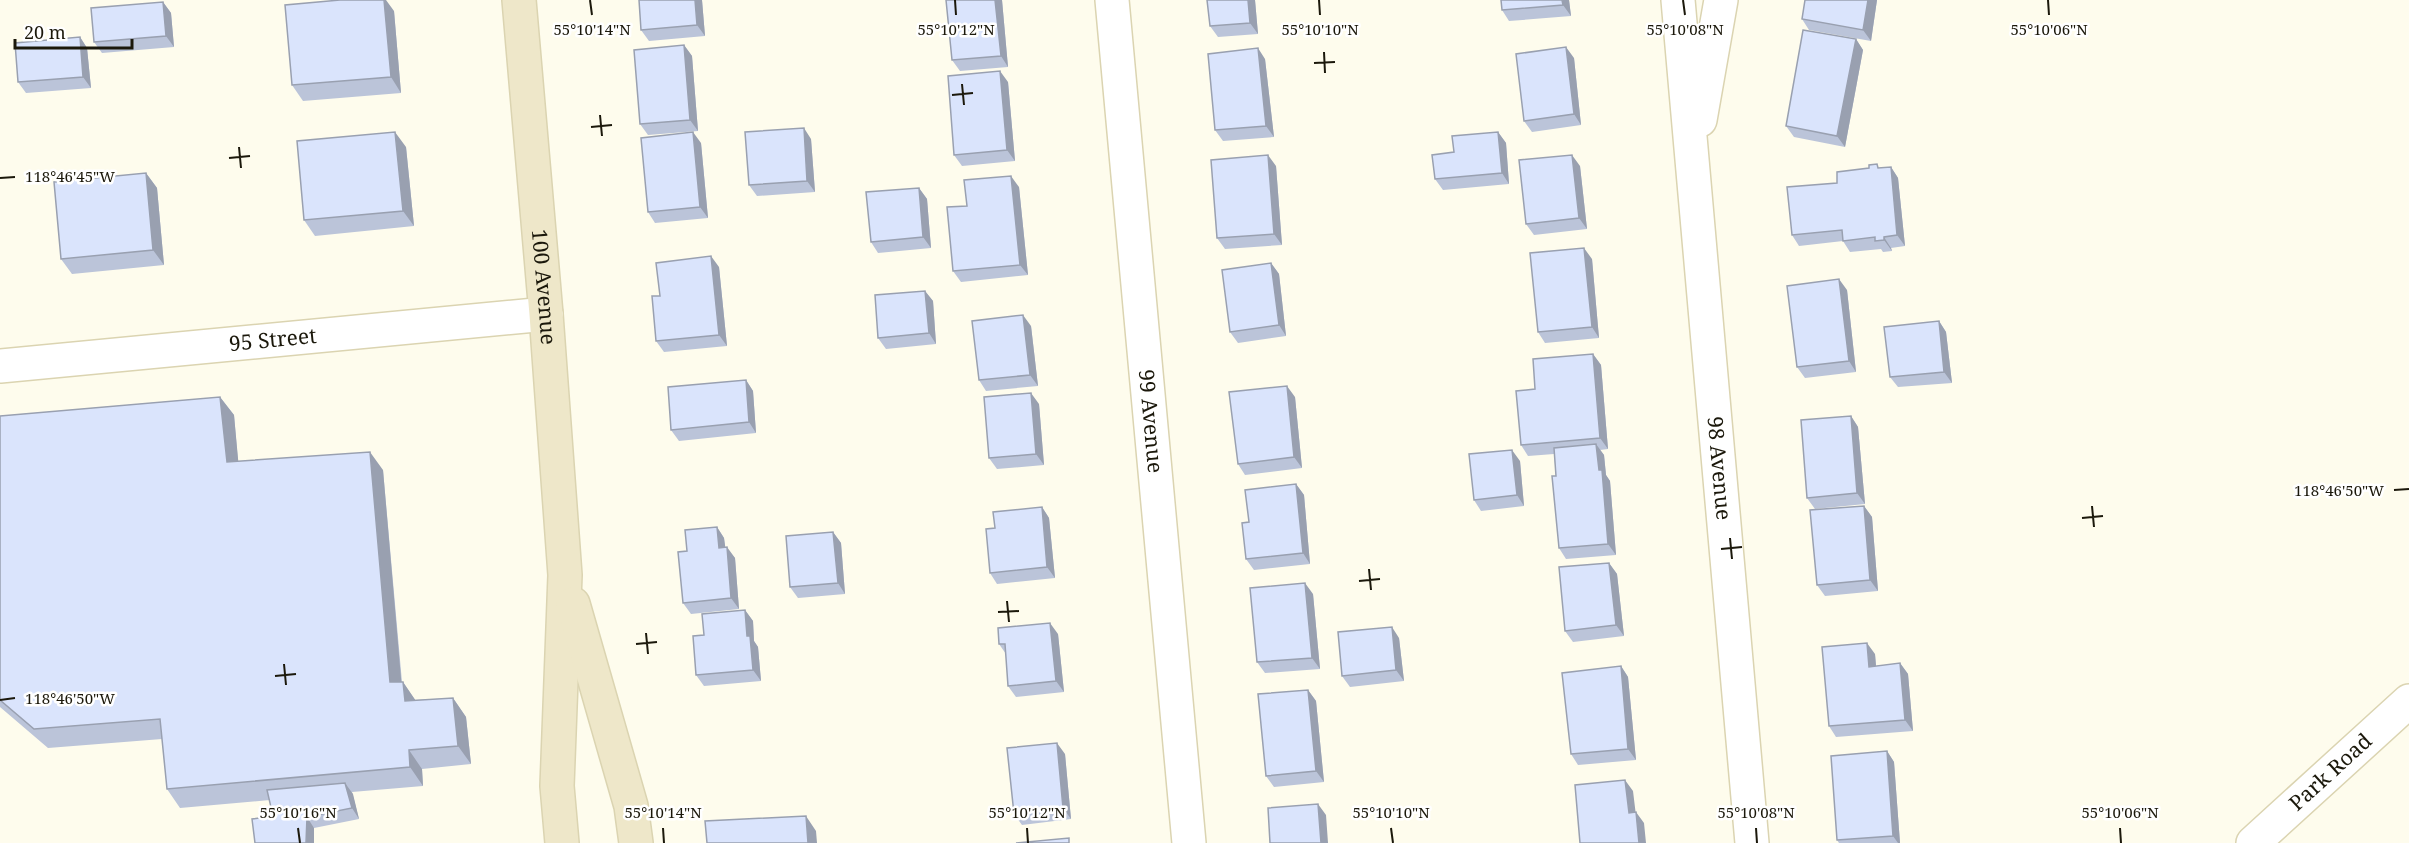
<svg xmlns="http://www.w3.org/2000/svg" width="2409" height="843" viewBox="0 0 2409 843" font-family="'Noto Serif',serif">
<style>
.lines{fill:none;stroke-linecap:round;stroke-linejoin:round}
.minor-casing{stroke:#dbd4b1;stroke-width:36}
.tertiary-casing{stroke:#dbd4b1;stroke-width:36}
.secondary-casing{stroke:#dbd4b1;stroke-width:36}
.minor{stroke:#fff;stroke-width:33}
.tertiary{stroke:#fff;stroke-width:33}
.secondary{stroke:#eee7c9;stroke-width:33}
.wall{fill:#bbc4d9}
.shaded-wall{fill:#99a0b0}
.building{fill:#dae4fc;stroke:#99a0b0;stroke-width:1.5}
.ticks{fill:none;stroke:#1b180b;stroke-width:2}
.labels{text-anchor:middle;stroke-width:5;stroke-linejoin:round;paint-order:stroke}
.street-label{font-size:21px;fill:#1b180b;stroke:#fff}
.ticks-label{font-size:15px;text-anchor:middle;fill:#1b180b;stroke:#fff;stroke-width:5;stroke-linejoin:round;paint-order:stroke}
</style>
<rect width="100%" height="100%" fill="#fefced"/>
<g class="lines">
<defs>
<g id="minor">
<path id="s1" d="M1112,0L1189,843"/>
<path id="s2" d="M1678,0L1752,843"/>
<path d="M1700,120L1721,0"/>
<path id="s3" d="M0,366L546,314"/>
</g>
<g id="tertiary">
<path id="s4" d="M2253,843L2409,701"/>
</g>
<g id="secondary">
<path id="s5" d="M519,0L546,314L565,575L557,786L562,843"/>
<path d="M573,604L631,806L636,843"/>
</g>
</defs>
<use href="#minor" class="minor-casing"/>
<use href="#tertiary" class="tertiary-casing"/>
<use href="#secondary" class="secondary-casing"/>
<use href="#minor" class="minor"/>
<use href="#tertiary" class="tertiary"/>
<use href="#secondary" class="secondary"/>
</g>
<path class="wall" d="M639,0H702L705,36L649,41L641,30Z
M946,0H1002L1008,67L960,71L952,60Z
M1255,0L1258,34L1218,37L1210,26Z
M1569,0L1571,16L1509,21L1502,10Z
M1805,0H1877L1871,41L1809,30L1802,19Z
M163,2L171,13L174,47L102,53L94,42Z
M394,11L401,93L303,101L292,85Z
M80,37L87,48L91,88L26,93L18,82Z
M1856,39L1863,50L1845,147L1794,137L1786,126Z
M684,45L692,56L698,131L648,135L640,124Z
M1574,58L1581,125L1532,132L1524,121Z
M1265,59L1274,137L1223,141L1215,130Z
M1008,82L1015,161L962,166L954,155Z
M1498,132L1506,143L1509,184L1443,190L1435,179L1454,152Z
M811,139L815,192L757,196L749,185Z
M701,143L708,218L655,223L648,212Z
M406,147L414,226L315,236L304,220Z
M1276,166L1282,245L1225,249L1217,238Z
M1580,166L1587,229L1534,235L1526,224Z
M1891,167L1898,178L1905,246L1891,248L1892,251L1883,252L1881,249L1850,252L1843,241L1799,246L1792,235L1837,183L1879,168Z
M146,173L157,188L164,265L72,274L61,259Z
M1019,187L1028,275L961,282L953,271L967,206Z
M919,188L927,199L931,248L878,253L871,242Z
M1592,259L1599,338L1545,343L1538,332Z
M1271,263L1279,274L1286,336L1238,343L1230,332Z
M719,267L727,346L664,352L656,341L660,296Z
M1847,290L1856,372L1805,378L1797,367Z
M925,291L933,301L936,344L886,349L878,338Z
M1939,321L1946,332L1952,383L1898,387L1890,377Z
M1031,326L1038,386L986,391L979,380Z
M1593,354L1601,365L1608,449L1600,450L1604,455L1606,475L1610,481L1616,555L1566,559L1559,548L1556,476L1554,454L1528,456L1521,445L1535,389Z
M746,380L753,391L756,433L679,441L671,430Z
M220,397L234,415L238,461L383,470L402,682H403L415,700L453,698L466,717L471,764L422,769L423,786L352,792L359,819L314,828L273,816L270,800L180,808L167,789L162,739L48,748L0,707V416Z
M1295,397L1302,468L1245,475L1238,464Z
M1039,404L1044,465L997,469L989,458Z
M1851,416L1858,427L1865,504L1815,509L1807,498Z
M1520,461L1524,506L1481,511L1474,500Z
M1296,484L1304,495L1310,564L1254,570L1246,559Z
M1864,506L1872,517L1878,591L1825,596L1817,585Z
M1042,507L1049,518L1055,578L997,584L990,573L995,528Z
M717,527L724,538L725,547L735,558L739,609L691,614L683,603L687,551Z
M833,532L841,543L845,594L798,598L790,587Z
M1609,563L1617,574L1624,636L1573,642L1565,631Z
M1313,594L1320,669L1265,673L1257,662Z
M745,610L753,621L754,641L758,647L761,681L704,686L696,675L704,635Z
M1058,634L1064,692L1016,697L1008,686L1006,654L999,644Z
M1399,638L1404,681L1350,687L1342,676Z
M1875,654L1876,666L1900,663L1908,674L1913,731L1836,737L1829,726Z
M1621,666L1628,677L1636,760L1578,765L1571,754Z
M1308,690L1316,701L1324,782L1274,787L1266,776Z
M1887,751L1894,762L1900,843H1839L1837,840Z
M1065,754L1071,819L1022,825L1014,814Z"/>
<path class="shaded-wall" d="M384,0H386L394,11L401,93L391,77Z
M695,0H702L705,36L697,25Z
M995,0H1002L1008,67L1001,56Z
M1248,0H1255L1258,34L1250,23Z
M1562,0H1569L1571,16L1563,5Z
M1868,0H1877L1871,41L1863,30Z
M163,2L171,13L174,47L166,36Z
M80,37L87,48L91,88L83,77Z
M1856,39L1863,50L1845,147L1837,136Z
M684,45L692,56L698,131L690,120Z
M1566,47L1574,58L1581,125L1574,114Z
M1258,48L1265,59L1274,137L1266,126Z
M1000,71L1008,82L1015,161L1007,150Z
M804,128L811,139L815,192L807,181Z
M395,132L406,147L414,226L403,211Z
M693,132L701,143L708,218L700,207Z
M1498,132L1506,143L1509,184L1502,173Z
M1268,155L1276,166L1282,245L1274,234Z
M1572,155L1580,166L1587,229L1579,218Z
M1891,167L1898,178L1905,246L1897,235Z
M146,173L157,188L164,265L153,250Z
M1011,176L1019,187L1028,275L1020,265Z
M919,188L927,199L931,248L923,237Z
M1884,237L1891,248L1892,251L1884,240Z
M1584,248L1592,259L1599,338L1592,327Z
M711,256L719,267L727,346L719,335Z
M1271,263L1279,274L1286,336L1279,325Z
M1839,279L1847,290L1856,372L1849,361Z
M925,291L933,301L936,344L929,333Z
M1023,315L1031,326L1038,386L1030,375Z
M1939,321L1946,332L1952,383L1944,372Z
M1593,354L1601,365L1608,449L1600,438Z
M746,380L753,391L756,433L749,422Z
M1287,386L1295,397L1302,468L1294,457Z
M1031,393L1039,404L1044,465L1036,454Z
M220,397L234,415L240,480L227,462Z
M1851,416L1858,427L1865,504L1857,493Z
M1596,444L1604,455L1606,475L1610,481L1616,555L1608,544Z
M1512,450L1520,461L1524,506L1517,495Z
M370,452L383,470L403,701L390,682Z
M1296,484L1304,495L1310,564L1303,553Z
M1864,506L1872,517L1878,591L1870,580Z
M1042,507L1049,518L1055,578L1047,567Z
M717,527L724,538L727,559L719,548Z
M833,532L841,543L845,594L838,583Z
M727,547L735,558L739,609L731,598Z
M1609,563L1617,574L1624,636L1616,625Z
M1305,583L1313,594L1320,669L1312,658Z
M745,610L753,621L754,641L758,647L761,681L753,670L747,636Z
M1050,623L1058,634L1064,692L1056,681Z
M1392,627L1399,638L1404,681L1396,670Z
M1867,643L1875,654L1877,678L1869,667Z
M1900,663L1908,674L1913,731L1905,720Z
M1621,666L1628,677L1636,760L1628,749Z
M403,682L416,701H405Z
M1308,690L1316,701L1324,782L1316,771Z
M453,698L466,717L471,764L458,746Z
M1057,743L1065,754L1071,819L1063,808Z
M409,750L422,769L423,786L410,767Z
M1887,751L1894,762L1900,843H1898L1893,836Z
M1625,780L1633,791L1637,824L1629,813Z
M345,783L353,794L359,819L352,808Z
M1318,804L1326,815L1328,843H1321Z
M1636,812L1644,823L1646,843H1639Z
M806,816L816,831L817,843H808Z
M307,817L314,828V843H306Z"/>
<path class="building" d="M340,0H384L391,77L292,85L285,5Z
M639,0H695L697,25L641,30Z
M946,0H995L1001,56L952,60Z
M1207,0H1248L1250,23L1210,26Z
M1501,0H1562L1563,5L1502,10Z
M1805,0H1868L1863,30L1802,19Z
M163,2L166,36L94,42L91,8Z
M1803,30L1856,39L1837,136L1786,126Z
M80,37L83,77L18,82L15,43Z
M684,45L690,120L640,124L634,50Z
M1566,47L1574,114L1524,121L1516,54Z
M1258,48L1266,126L1215,130L1208,54Z
M1000,71L1007,150L954,155L948,76Z
M804,128L807,181L749,185L745,132Z
M395,132L403,211L304,220L297,141Z
M693,132L700,207L648,212L641,138Z
M1498,132L1502,173L1435,179L1432,155L1454,152L1452,136Z
M1268,155L1274,234L1217,238L1211,160Z
M1572,155L1579,218L1526,224L1519,160Z
M1877,164L1878,168L1891,167L1897,235L1884,237V240L1875,241V237L1843,241L1842,230L1792,235L1787,187L1837,183V172L1869,168V165Z
M146,173L153,250L61,259L54,182Z
M1011,176L1020,265L953,271L947,207L967,206L964,180Z
M919,188L923,237L871,242L866,192Z
M1584,248L1592,327L1538,332L1530,253Z
M711,256L719,335L656,341L652,296H660L656,263Z
M1271,263L1279,325L1230,332L1222,270Z
M1839,279L1849,361L1797,367L1787,286Z
M925,291L929,333L878,338L875,295Z
M1023,315L1030,375L979,380L972,321Z
M1939,321L1944,372L1890,377L1884,327Z
M1593,354L1600,438L1521,445L1516,391L1535,389L1533,359Z
M746,380L749,422L671,430L668,387Z
M1287,386L1294,457L1238,464L1229,392Z
M1031,393L1036,454L989,458L984,397Z
M220,397L227,462L370,452L390,682H403L405,701L453,698L458,746L409,750L410,767L167,789L160,719L34,729L0,700V416Z
M1851,416L1857,493L1807,498L1801,420Z
M1596,444L1599,470H1602L1608,544L1559,548L1552,476H1556L1554,448Z
M1512,450L1517,495L1474,500L1469,454Z
M1296,484L1303,553L1246,559L1242,523L1249,522L1245,490Z
M1864,506L1870,580L1817,585L1810,510Z
M1042,507L1047,567L990,573L986,529L995,528L993,512Z
M717,527L719,548L727,547L731,598L683,603L678,552L687,551L685,530Z
M833,532L838,583L790,587L786,536Z
M1609,563L1616,625L1565,631L1559,567Z
M1305,583L1312,658L1257,662L1250,588Z
M745,610L747,636H750L753,670L696,675L693,636L704,635L702,614Z
M1050,623L1056,681L1008,686L1005,644H999L998,628Z
M1392,627L1396,670L1342,676L1338,632Z
M1867,643L1869,667L1900,663L1905,720L1829,726L1822,647Z
M1621,666L1628,749L1571,754L1562,673Z
M1308,690L1316,771L1266,776L1258,694Z
M1057,743L1063,808L1014,814L1007,748Z
M1887,751L1893,836L1837,840L1831,756Z
M1625,780L1629,813L1636,812L1639,843H1580L1575,785Z
M345,783L352,808L307,817L306,843H255L252,819L273,816L267,790Z
M1318,804L1321,843H1270L1268,808Z
M806,816L808,843H707L705,821Z
M1069,838V843H1016Z"/>
<path class="ticks" d="M590,0L592,15M955,0L956,15M1319,0L1320,15M1683,0L1685,15M2048,0L2049,15M1324,52L1325,73M1314,63L1335,62M962,84L964,105M952,95L973,93M600,115L602,136M591,127L612,125M239,147L241,168M229,158L250,156M0,178L15,177M2394,490L2409,489M2092,506L2094,527M2082,518L2103,516M1730,538L1732,559M1721,549L1742,547M1369,569L1371,590M1359,581L1380,579M1007,601L1009,622M998,612L1019,611M646,633L648,654M636,644L657,642M284,664L286,685M275,676L296,674M0,700L15,698M298,828L300,843M663,828L664,843M1027,828L1028,843M1391,828L1393,843M1756,828L1757,843M2120,828L2121,843"/>
<g class="labels">
<g class="street-label">
<text dy="7" stroke="none"><textPath href="#s5" startOffset="288">100 Avenue</textPath></text>
<text dy="7" stroke="none"><textPath href="#s3" startOffset="274">95 Street</textPath></text>
<text dy="7" stroke="none"><textPath href="#s1" startOffset="423">99 Avenue</textPath></text>
<text dy="7" stroke="none"><textPath href="#s2" startOffset="470">98 Avenue</textPath></text>
<text dy="7" stroke="none"><textPath href="#s4" startOffset="105">Park Road</textPath></text>
</g>
</g>
<g class="ticks-label">
<text x="592" y="35">55°10'14"N</text>
<text x="956" y="35">55°10'12"N</text>
<text x="1320" y="35">55°10'10"N</text>
<text x="1685" y="35">55°10'08"N</text>
<text x="2049" y="35">55°10'06"N</text>
<text x="70" y="182">118°46'45"W</text>
<text x="2339" y="496">118°46'50"W</text>
<text x="70" y="704">118°46'50"W</text>
<text x="298" y="818">55°10'16"N</text>
<text x="663" y="818">55°10'14"N</text>
<text x="1027" y="818">55°10'12"N</text>
<text x="1391" y="818">55°10'10"N</text>
<text x="1756" y="818">55°10'08"N</text>
<text x="2120" y="818">55°10'06"N</text>
</g>
<path d="M15 39v9h117v-9" fill="none" stroke="#1b180b" stroke-width="3"/>
<text x="24" y="39" font-size="18" fill="#1b180b" stroke="#ffffff" stroke-width="4.5" paint-order="stroke">20 m</text>
</svg>
